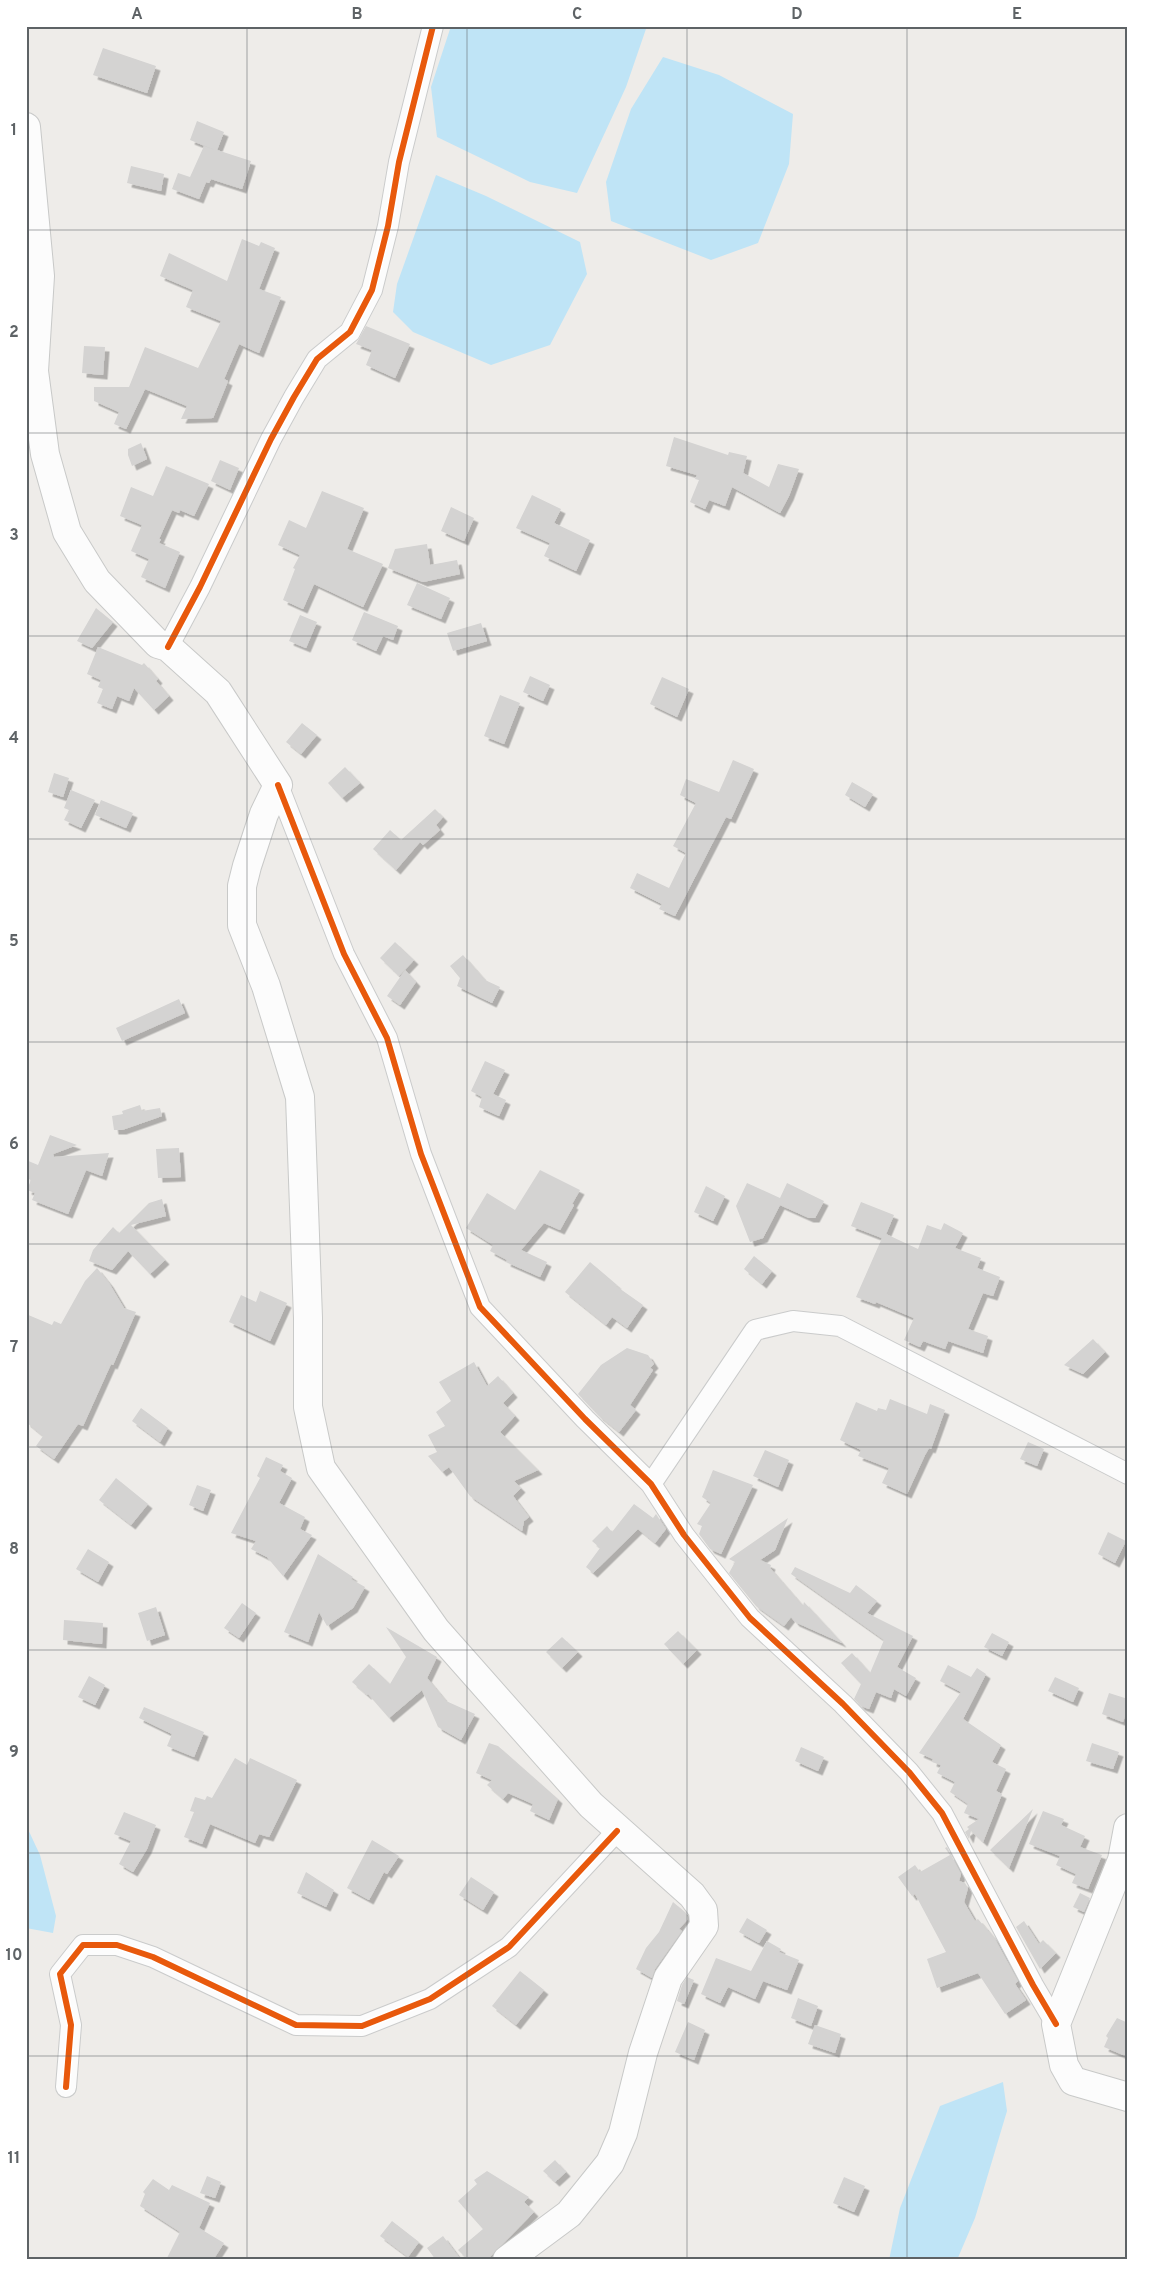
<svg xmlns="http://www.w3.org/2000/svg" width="1154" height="2286" viewBox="0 0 1154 2286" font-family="Overpass,sans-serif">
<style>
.water{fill:#bfe4f6}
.building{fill:#d4d3d2;filter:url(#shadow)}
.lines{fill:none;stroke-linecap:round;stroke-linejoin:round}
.street-casing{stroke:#cacbcb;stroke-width:22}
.secondary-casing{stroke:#c8c9c8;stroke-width:30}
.street{stroke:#fcfcfc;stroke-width:20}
.secondary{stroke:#fcfcfc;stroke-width:28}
.cycleway-casing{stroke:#fff;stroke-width:9}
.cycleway{stroke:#e8590c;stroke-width:6}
.grid{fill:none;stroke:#5e6366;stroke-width:1;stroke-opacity:0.55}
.neatline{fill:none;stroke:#5e6366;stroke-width:2}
.grid-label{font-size:16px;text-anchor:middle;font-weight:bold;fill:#5e6366}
</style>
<defs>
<filter id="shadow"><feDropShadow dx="4.5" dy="4.5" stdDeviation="0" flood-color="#0004"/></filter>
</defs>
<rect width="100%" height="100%" fill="#eeece9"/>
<path class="water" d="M451,26H647L626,87L577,193L530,182L437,137L431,87Z
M663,57L719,75L793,114L789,164L758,243L711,260L611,221L606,182L631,109Z
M436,175L486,196L580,242L587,274L550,345L491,365L413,332L393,312L397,284Z
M26,1825L40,1855L56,1916L53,1933L26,1928Z
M1003,2082L1007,2111L975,2218L957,2260H889L900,2208L940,2106Z"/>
<path class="building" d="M103,48L156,66L147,93L93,75Z
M197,121L224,132L217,150L251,161L242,189L211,179L209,183L206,182L199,199L172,189L178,173L190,177L204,146L215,150L190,140Z
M131,166L164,174L161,191L127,183Z
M242,239L259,246L261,242L275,248L259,289L281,297L259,353L239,344L224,379L228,381L213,418L181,419L187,406L145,389L126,429L114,424L119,412L94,401V387H129L145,347L198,368L221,321L186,307L193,290L160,276L169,253L227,281Z
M366,326L410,344L395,378L366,365L372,350L356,344Z
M84,346L105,347L103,375L82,373Z
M674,437L728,455L729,452L747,456L743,473L769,487L778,464L799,469L789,496L780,513L732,487L725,506L709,500L705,509L690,502L699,480L695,479L697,475L666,466Z
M141,443L147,459L132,466L128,455V449Z
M220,460L239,468L230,490L211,481Z
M166,466L209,484L194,516L180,510L179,513L172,510L159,539H161L159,543L180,552L165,588L141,577L149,559L131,551L142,525L120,516L131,487L153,496Z
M322,491L364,508L347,549L383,564L363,607L314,584L303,609L283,600L295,569L293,568L300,555L278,545L289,520L306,528Z
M532,495L561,509L554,523L590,540L576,571L544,556L550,543L516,528Z
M451,507L474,518L464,541L441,531Z
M427,544L430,565L457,560L460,574L423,582L388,568L395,549Z
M417,583L450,598L441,619L407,605Z
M96,608L113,622L92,648L77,641Z
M364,612L398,626L393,640L383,636L376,651L352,640Z
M300,615L317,622L306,648L289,641Z
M481,623L487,641L453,651L447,633Z
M98,647L142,665L144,663L158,679L156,681L169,696L154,710L134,688L129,701L117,696L112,709L97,703L103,689L98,687L101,680L87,674Z
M530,676L550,685L543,701L523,692Z
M662,677L689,689L677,717L650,704Z
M500,695L520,703L504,744L484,736Z
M302,723L317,735L301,754L286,742Z
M733,760L754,769L731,819L726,817L675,916L659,909L662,904L630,888L637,873L669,888L686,853L673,846L696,803L680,795L686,779L719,792Z
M345,767L360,783L342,798L328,783Z
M54,773L69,778L63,797L48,792Z
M852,782L873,794L865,807L845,795Z
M71,790L95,800L81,828L64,820L69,810L64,808Z
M101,800L133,813L126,828L95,815Z
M435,809L443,817L436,825L440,830L423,845L420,842L396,870L373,849L390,830L401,840Z
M395,942L414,960L399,976L380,958Z
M463,955L485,980L500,987L492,1003L457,986L460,978L450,966Z
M405,970L416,982L400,1005L387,996Z
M179,999L185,1013L122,1041L116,1028Z
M485,1061L505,1070L493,1094L506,1100L499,1116L479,1107L482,1097L471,1091Z
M140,1105L142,1111L160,1108L162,1116L122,1130H114L112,1116L123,1114L122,1111Z
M50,1135L77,1145L53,1154L54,1157L109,1153L102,1176L86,1170L68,1214L32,1200L35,1193L27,1190L31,1180L26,1178V1160L38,1165Z
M179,1148L181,1177L158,1178L156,1149Z
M540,1170L580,1190L572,1204L574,1205L560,1230L544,1223L521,1250L547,1262L540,1277L506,1262L507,1260L490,1251L493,1245L466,1228L487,1193L515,1210Z
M747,1183L780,1198L787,1183L824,1201L815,1218H809L780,1205L763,1238L750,1242L736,1206Z
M706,1186L725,1196L713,1221L694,1212Z
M162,1199L166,1216L131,1225L165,1260L150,1274L128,1251L112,1270L89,1261L93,1250L113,1227L119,1233L149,1203Z
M861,1202L894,1215L886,1234L918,1249L927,1225L941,1230L944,1223L963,1233L955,1248L981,1258L977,1268L1000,1277L993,1296L983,1293L968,1329L988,1336L983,1353L948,1341L945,1349L923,1341L920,1347L904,1340L914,1318L876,1302L875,1304L856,1297L882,1238L851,1226Z
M754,1256L772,1271L762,1284L744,1269Z
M590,1262L617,1285L616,1286L643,1305L627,1328L612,1317L606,1325L565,1292Z
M97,1268L109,1283L124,1308L136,1312L113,1365L111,1364L83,1426L78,1424L54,1459L36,1446L43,1436L26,1422V1314L52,1325L54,1321L61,1324L85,1281Z
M260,1291L287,1303L270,1341L229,1322L241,1295L256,1302Z
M1093,1339L1105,1352L1083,1374L1064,1365Z
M627,1348L648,1355L654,1364L650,1368L653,1370L630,1405L636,1410L619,1432L599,1416L578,1394L601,1365Z
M474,1362L487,1386L498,1376L513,1393L503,1403L515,1416L500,1432L538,1470L514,1481L521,1488L513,1496L529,1517L524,1521L522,1531L470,1496L449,1467L442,1472L428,1456L437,1452L428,1435L445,1426L436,1412L451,1401L439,1382Z
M890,1399L927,1414L930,1404L945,1410L931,1449L929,1448L925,1455L907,1494L882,1483L889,1468L858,1456L861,1450L840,1440L856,1402L877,1411L878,1408L886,1410Z
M141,1408L168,1428L160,1442L132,1421Z
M1028,1442L1044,1449L1037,1466L1020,1459Z
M765,1450L789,1460L778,1487L753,1476Z
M266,1457L283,1465L280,1471L292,1478L279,1503L305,1517L300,1529L312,1535L283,1576L267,1557L251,1549L256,1541L231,1533L260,1478L257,1476Z
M713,1470L753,1485L721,1554L710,1549L699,1534L702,1526L697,1524L711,1503L702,1497Z
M116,1478L148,1504L131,1525L99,1500Z
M197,1485L211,1490L203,1511L189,1505Z
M634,1504L653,1518L656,1514L666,1529L655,1543L638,1529L593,1573L586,1567L600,1548L592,1541L607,1526L612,1532Z
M788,1518L775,1550L760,1560L771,1565L770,1568L803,1606L804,1602L842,1643L795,1622L791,1617L784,1626L756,1606L729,1573L735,1562L729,1559Z
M1108,1532L1126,1541L1115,1563L1098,1554Z
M88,1549L109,1562L98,1582L76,1569Z
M318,1554L353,1577L351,1579L365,1587L353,1608L327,1626L319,1612L308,1642L284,1632Z
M795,1567L850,1593L856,1585L877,1601L867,1613L913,1636L897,1667L916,1678L906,1696L894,1689L891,1698L876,1692L869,1709L861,1706L854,1699L861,1684L841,1663L852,1653L870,1673L884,1640L791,1574Z
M242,1603L256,1613L239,1638L224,1628Z
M156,1607L165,1635L147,1641L138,1613Z
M64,1620L103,1623L102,1644L63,1640Z
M386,1627L437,1657L427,1678L446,1701L475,1714L461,1740L438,1727L422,1690L389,1718L368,1694L367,1695L352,1682L369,1664L390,1684L406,1657Z
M678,1631L697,1650L683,1664L664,1644Z
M992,1633L1009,1642L1002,1656L984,1647Z
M562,1637L578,1652L562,1668L546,1652Z
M948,1665L971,1677L977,1668L986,1674L963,1719L1001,1745L992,1762L1006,1769L996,1791L1002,1794L983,1842L971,1831L969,1839L965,1832L969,1829L967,1827L979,1819L964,1813L968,1804L950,1792L955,1782L937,1773L941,1765L932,1762L933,1759L919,1753L961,1692L940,1681Z
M89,1676L105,1685L95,1705L78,1697Z
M1055,1677L1079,1688L1073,1702L1048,1691Z
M1109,1693L1128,1699V1708L1123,1722L1102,1714Z
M144,1707L204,1732L194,1757L167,1746L172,1734L139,1718Z
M489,1743L498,1746L558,1799L549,1820L530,1811L533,1804L508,1793L503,1799L487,1785L492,1780L476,1773Z
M1092,1743L1119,1752L1113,1769L1086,1761Z
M801,1747L824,1757L818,1771L795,1761Z
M235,1758L247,1765L250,1758L297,1780L269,1837L259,1834L255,1843L210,1824L202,1844L184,1837L194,1812L190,1811L195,1797L205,1800L207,1796L212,1798Z
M1033,1809L1009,1868L990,1850Z
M1043,1811L1064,1819L1061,1825L1085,1836L1080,1847L1102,1855L1088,1889L1072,1883L1076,1874L1056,1865L1060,1856L1029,1844Z
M124,1812L156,1825L147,1849L133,1872L119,1864L131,1841L114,1834Z
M372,1840L399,1856L387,1874L384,1872L369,1900L347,1888Z
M947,1847L961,1874L959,1881L965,1883L968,1888L964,1902L975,1921L978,1919L995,1939L1018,1981L1015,1984L1026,2000L1005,2014L978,1973L937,1988L927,1959L946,1952L915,1894L912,1896L898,1877L915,1865L920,1872L950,1855L945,1848Z
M306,1872L334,1890L326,1907L297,1893Z
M471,1877L494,1892L483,1910L459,1895Z
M1080,1893L1090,1898L1084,1912L1073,1907Z
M673,1902L686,1913L688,1919L679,1929L682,1931L655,1969L652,1978L636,1969L646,1948L659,1932Z
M747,1918L767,1930L759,1943L739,1932Z
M1024,1921L1039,1944L1043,1940L1056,1953L1040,1969L1016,1927Z
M767,1941L781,1949L779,1952L799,1960L787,1990L763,1981L755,1999L728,1987L720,2003L701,1994L716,1958L751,1971Z
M520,1971L544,1990L516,2025L492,2006Z
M687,1977L694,1980L684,2004L677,2001L682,1985Z
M798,1998L818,2006L811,2026L791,2018Z
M1117,2018L1128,2023V2057L1104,2047L1108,2038L1106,2036Z
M688,2022L705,2030L694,2060L675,2052Z
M815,2025L841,2034L835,2053L808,2044Z
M555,2160L566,2172L555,2182L543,2171Z
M487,2171L529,2197L524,2202L534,2212L487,2260H468L458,2250L483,2229L458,2201L477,2184L474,2180Z
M207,2176L221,2182L215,2198L200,2193Z
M844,2177L865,2186L854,2212L833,2203Z
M153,2179L169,2190L172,2185L210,2203L199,2228L224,2243L213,2260H166L180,2232L140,2206L145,2194L143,2192Z
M392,2221L419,2242L408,2257L380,2236Z
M443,2236L461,2260H436L427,2248Z"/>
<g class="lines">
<defs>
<path id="street" d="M168,647L200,587L271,439L294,397L317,359L350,332L372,290L388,226L399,162L433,26
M278,785L344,954L387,1038L421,1154L480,1307L585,1419L651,1484L684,1535L750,1618L843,1704L909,1772L942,1813L1033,1985L1056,2024
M651,1484L755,1330L793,1321L840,1326L1128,1474
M66,2087L71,2025L60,1974L83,1945H117L153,1957L296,2025L362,2026L430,1999L509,1947L617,1831"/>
<path id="secondary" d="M26,127L40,276L34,371L45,454L67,532L97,581L158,644L168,647L218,692L278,785L264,814L247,866L242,886V925L266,986L300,1097L308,1318V1407L321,1468L436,1630L591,1805L692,1895L703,1910L704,1926L668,1978L643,2053L623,2133L610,2163L569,2214L507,2260
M1128,1828L1122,1860L1056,2024L1064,2065L1073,2081L1128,2097"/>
</defs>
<use href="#street" class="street-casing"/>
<use href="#secondary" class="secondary-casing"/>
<use href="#street" class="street"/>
<use href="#secondary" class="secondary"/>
<defs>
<path id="cycleway" d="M168,647L200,587L271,439L294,397L317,359L350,332L372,290L388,226L399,162L433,26
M278,785L344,954L387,1038L421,1154L480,1307L585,1419L651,1484L684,1535L750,1618L843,1704L909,1772L942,1813L1033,1985L1056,2024
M66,2087L71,2025L60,1974L83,1945H117L153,1957L296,2025L362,2026L430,1999L509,1947L617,1831"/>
</defs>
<use href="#cycleway" class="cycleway-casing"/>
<use href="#cycleway" class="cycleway"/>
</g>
<path class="grid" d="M247,26V2260M467,26V2260M687,26V2260M907,26V2260M26,230H1128M26,433H1128M26,636H1128M26,839H1128M26,1042H1128M26,1244H1128M26,1447H1128M26,1650H1128M26,1853H1128M26,2056H1128"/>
<rect width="1154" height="2286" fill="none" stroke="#ffffff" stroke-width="55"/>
<rect x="28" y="28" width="1098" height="2230" class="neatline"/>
<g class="grid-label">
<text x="137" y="19">A</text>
<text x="357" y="19">B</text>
<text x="577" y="19">C</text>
<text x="797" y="19">D</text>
<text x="1017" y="19">E</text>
<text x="14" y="135">1</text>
<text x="14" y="337">2</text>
<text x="14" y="540">3</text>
<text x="14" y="743">4</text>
<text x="14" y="946">5</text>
<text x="14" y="1149">6</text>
<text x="14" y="1352">7</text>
<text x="14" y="1554">8</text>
<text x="14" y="1757">9</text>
<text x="14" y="1960">10</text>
<text x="14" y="2163">11</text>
</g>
</svg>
